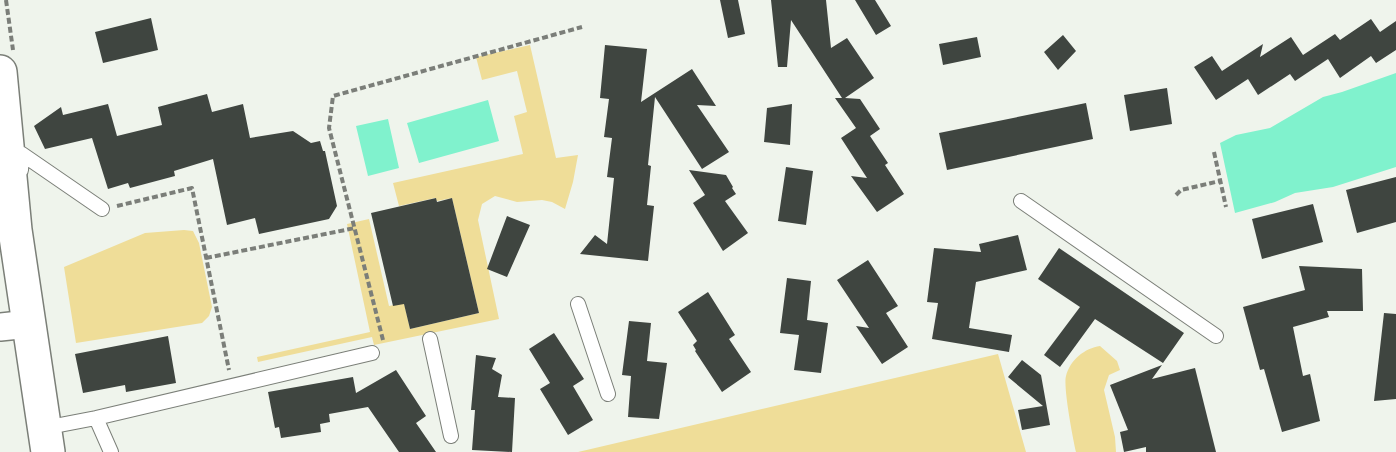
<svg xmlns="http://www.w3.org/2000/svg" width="1396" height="452" viewBox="0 0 1396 452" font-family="Rubik,sans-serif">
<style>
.green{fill:#efdd98}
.water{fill:#80f2cd}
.building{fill:#3f4540}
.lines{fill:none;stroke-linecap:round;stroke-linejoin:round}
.service-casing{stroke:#7b7f78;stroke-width:16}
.minor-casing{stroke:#7b7f78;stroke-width:30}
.tertiary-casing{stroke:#7b7f78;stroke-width:36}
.path{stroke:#7b7e79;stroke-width:4;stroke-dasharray:6 3;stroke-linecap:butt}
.service{stroke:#fff;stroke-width:14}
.minor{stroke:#fff;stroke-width:27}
.tertiary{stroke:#fff;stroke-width:33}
</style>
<rect width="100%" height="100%" fill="#eff4ec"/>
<path class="green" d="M530,45L556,158L578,155L573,182L565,209L552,202L542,200L517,202L495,196L482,204L478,220L499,319L374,345L372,337L258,362L257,357L370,332L347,224L369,219L389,306L404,303L410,329L479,313L452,198L437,201L435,198L399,206L393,183L523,154L514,116L527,112L517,71L482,80L476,57Z
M184,230L193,231L199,243L212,307L209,316L202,323L76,343L64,267L145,233Z
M1100,346L1117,361L1120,370L1109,375L1104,390L1115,437L1116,452H1076C1073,439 1063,387 1066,376C1070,360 1085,348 1100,346Z
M998,354L1026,452H578Z"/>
<path class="water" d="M1396,73V167L1333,187L1295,193L1275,202L1235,213L1220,143L1236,135L1270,128L1323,97L1342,92Z
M488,100L499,141L419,163L407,123Z
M388,119L399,168L368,176L356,126Z"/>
<path class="building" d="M720,0H738L745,34L728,38Z
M771,0H826L831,48L847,38L874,78L845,98L860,99L880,129L870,136L888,163L885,165L904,194L877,212L851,176L867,178L841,138L856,128L835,98H842L791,20L787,67H778Z
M855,0H875L891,26L876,35Z
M151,18L158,50L103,63L95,32Z
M1371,19L1380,32L1396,21V50L1376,63L1371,56L1340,78L1328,59L1295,81L1290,74L1258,95L1248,79L1216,100L1194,67L1212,56L1222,71L1263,44L1260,57L1291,37L1303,55L1335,34L1340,40Z
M1063,35L1076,51L1058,70L1044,52Z
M977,37L981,57L943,65L939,44Z
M605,45L647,49L641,102L692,69L716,106L697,105L729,152L702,169L655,97L648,165L651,166L647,205L654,206L648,261L580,254L595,235L607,244L614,178L607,177L612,138L604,137L609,99L600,98Z
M1167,88L1172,124L1130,131L1124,95Z
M207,94L212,112L243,104L250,138L293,131L311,143L320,141L323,151H325L337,206L329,219L259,234L255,218L227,225L213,159L174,171L175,176L130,188L128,183L108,189L92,138L45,149L34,126L61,107L63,115L108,104L117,136L162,125L158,107Z
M1086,103L1093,139L947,170L939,133Z
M792,104L790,145L764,142L767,108Z
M786,167L813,171L806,225L778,221Z
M689,170L726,175L733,187L732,188L736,194L725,201L748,233L723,251L693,203L705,195Z
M1396,177V222L1357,233L1346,190Z
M436,198L437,202L452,198L479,313L410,329L404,304L393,306L371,213Z
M1313,204L1323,242L1262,259L1252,219Z
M507,216L530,225L507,277L487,269Z
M1018,235L1027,270L976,282L969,328L1012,335L1009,352L932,339L938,303L927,302L934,248L981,252L979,244Z
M1059,248L1184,333L1163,363L1095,319L1060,367L1044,355L1080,307L1038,279Z
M868,260L898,306L886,313L908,347L882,364L856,326L869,328L837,280Z
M1299,266L1362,269L1363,311H1327L1329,317L1293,327L1303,376L1310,374L1320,421L1282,432L1264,369L1260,370L1243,307L1305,290Z
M787,278L811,281L807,320L828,323L821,373L794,370L799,335L780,333Z
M708,292L735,335L729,339L751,372L722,392L695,351L696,350L693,345L697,341L678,312Z
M1384,313L1396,314V399L1374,401Z
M629,321L651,323L647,361L667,363L659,419L628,417L631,376L622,375Z
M554,333L584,379L573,386L593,420L568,435L540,389L550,383L529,349Z
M168,336L176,383L126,392L125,385L83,393L75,354Z
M476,355L496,358L492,369L502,375L498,397L515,398L512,452L472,450L475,410H471Z
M1022,360L1041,375L1050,425L1022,430L1018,410L1043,406L1008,377Z
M1162,365L1152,379L1195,368L1216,452H1146V447L1124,452L1120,432L1128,430L1110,385Z
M396,370L426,416L416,423L436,452H399L368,407L329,414L330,422L320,424L321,432L281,438L279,427L275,428L268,392L353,377L356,393Z"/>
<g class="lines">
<defs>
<path id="service" d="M21,170L22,154L102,209
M1021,201L1216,336
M578,304L608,394
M430,339L451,436
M96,418L111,452
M44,428L96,418L372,353"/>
<path id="minor" d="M0,327L29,324"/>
<path id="tertiary" d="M0,72L15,230L48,452"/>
</defs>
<use href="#service" class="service-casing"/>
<use href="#minor" class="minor-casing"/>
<use href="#tertiary" class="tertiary-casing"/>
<path class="path" d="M6,0L13,50
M1214,152L1226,207
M1176,195L1181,190L1220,181
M117,206L192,188L229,370
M206,258L355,228
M383,340L329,128L333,96L582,27"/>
<use href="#service" class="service"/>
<use href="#minor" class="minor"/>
<use href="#tertiary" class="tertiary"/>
</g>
</svg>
